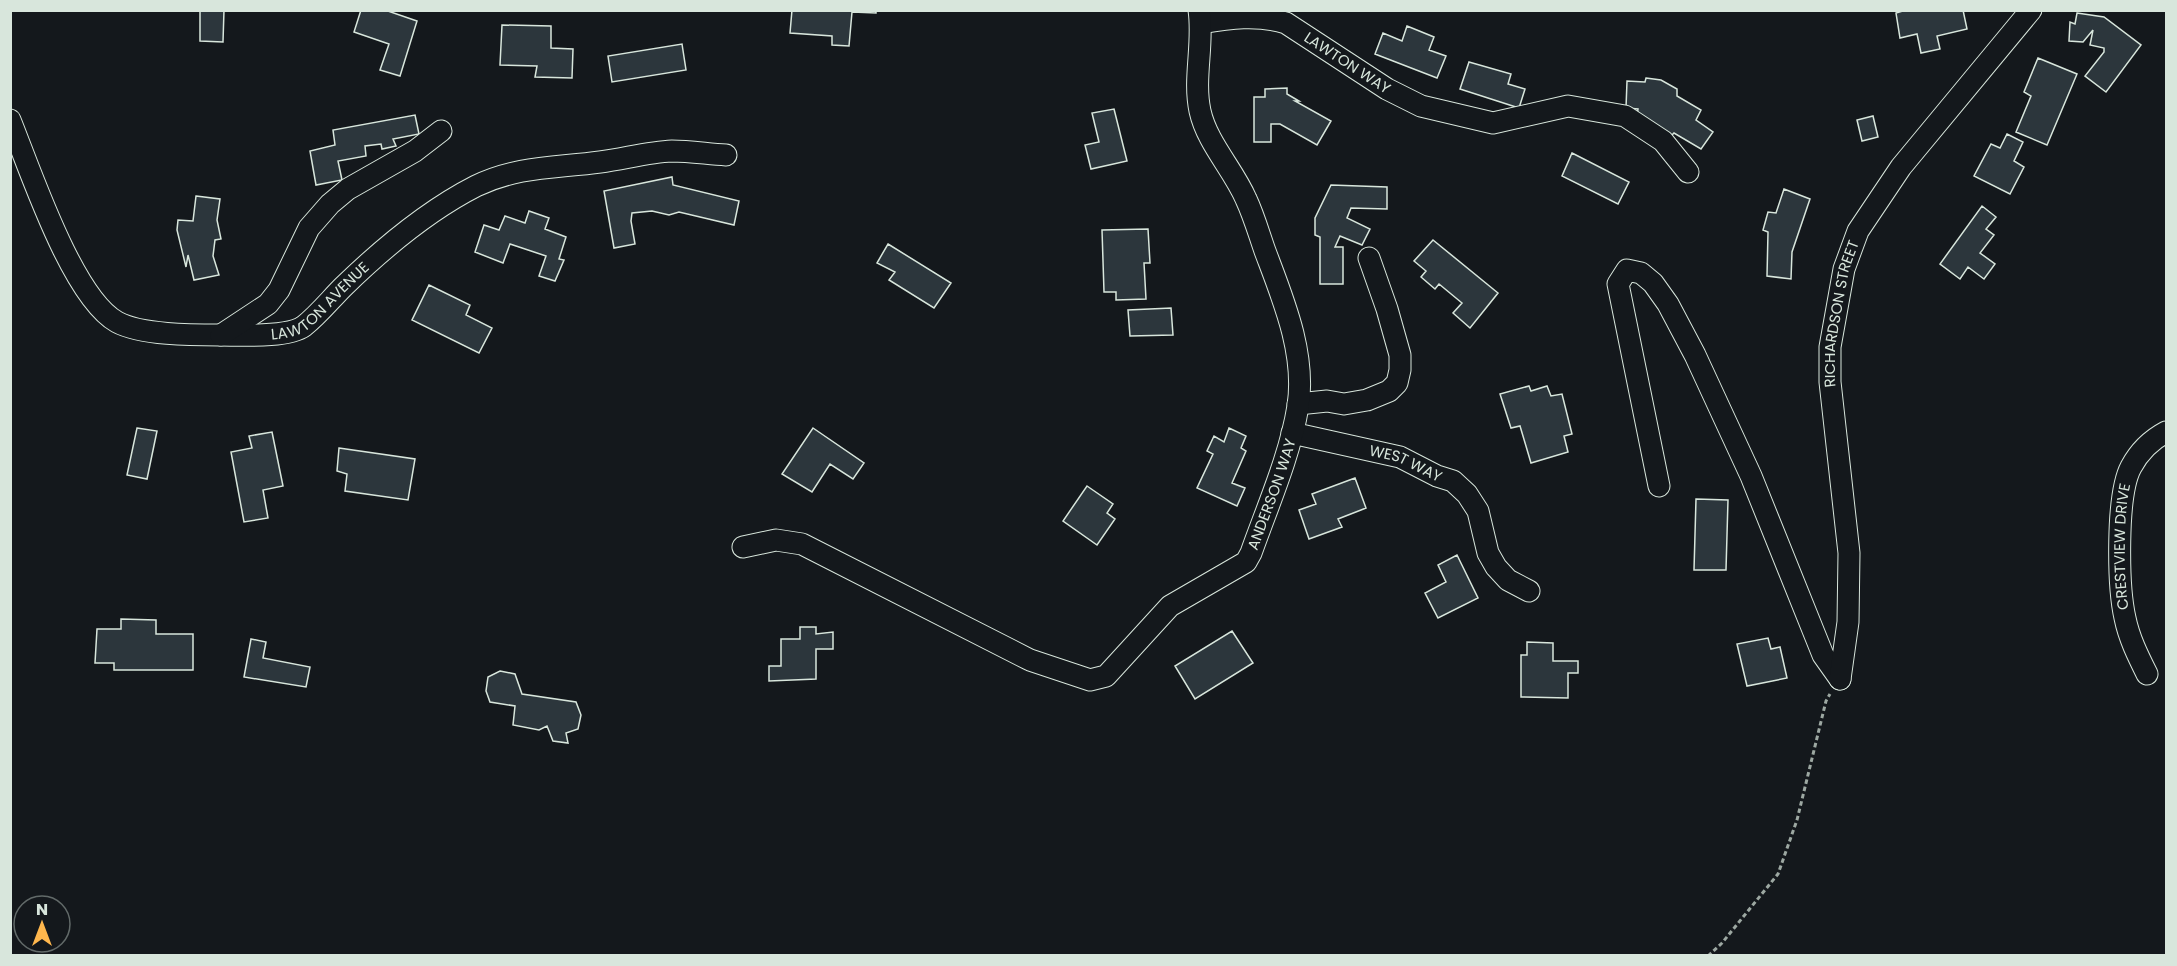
<svg xmlns="http://www.w3.org/2000/svg" width="2177" height="966" viewBox="0 0 2177 966" font-family="Poppins,sans-serif">
<style>
.building{fill:#2c363c;stroke:#d8e6dc;stroke-width:1.5}
.lines{fill:none;stroke-linecap:round;stroke-linejoin:round}
.minor-casing{stroke:#d8e6dc;stroke-width:23}
.path{stroke:#9da8a2;stroke-width:3;stroke-dasharray:4.5 3;stroke-linecap:butt}
.minor{stroke:#14181c;stroke-width:21}
.labels{text-anchor:middle;stroke-width:4.5;stroke-linejoin:round;paint-order:stroke}
.street-label{font-size:15px;fill:#d8e6dc;stroke:#14181c}
</style>
<rect width="100%" height="100%" fill="#14181c"/>
<path class="building" d="M200,10H224L223,42L200,41Z
M361,10H385L417,21L400,76L380,70L389,44L354,32Z
M792,10H876V13L852,12L849,46L832,45V36L790,33Z
M1906,10H1963L1967,29L1937,36L1940,49L1921,53L1917,34L1900,38L1896,13Z
M2077,13L2104,17L2141,45L2106,92L2085,76L2104,52V48L2090,45L2093,30L2083,42L2069,41L2070,22L2075,24Z
M502,25L551,26V48L573,49L572,78L535,77L537,66L500,65Z
M1407,26L1434,37L1429,50L1446,56L1437,78L1375,54L1383,33L1402,41Z
M682,44L686,70L612,82L608,56Z
M2038,58L2077,74L2047,145L2016,132L2031,96L2024,92Z
M1469,62L1511,74L1508,84L1525,89L1519,108L1460,89Z
M1646,78L1661,80L1677,89V96L1701,110L1696,120L1713,132L1701,149L1674,133L1670,137L1637,117L1638,109L1626,108L1627,81L1645,82Z
M1287,88V94L1299,101H1295L1331,121L1317,145L1280,124H1271V142H1254V97H1265V89Z
M1114,109L1127,161L1091,169L1085,145L1099,142L1092,113Z
M415,115L419,134L393,139L396,146L382,149L381,144L365,146L366,156L338,161L342,180L316,185L310,151L335,145L333,130Z
M1873,116L1878,137L1862,141L1857,120Z
M2007,134L2023,142L2014,161L2024,167L2010,194L1974,176L1991,144L2000,148Z
M1572,153L1629,182L1618,204L1562,176Z
M672,177L673,185L739,201L734,225L679,212L669,215L652,211L632,213L631,221L635,244L614,248L604,191Z
M1331,185L1387,187V209L1351,208L1347,218L1370,229L1362,245L1340,236L1335,247H1343V284H1320V237L1315,235V218Z
M1784,189L1810,199L1792,252L1791,279L1767,276L1768,232L1763,230L1768,212L1776,213Z
M196,196L220,199L217,220L221,239L215,240L213,256L219,275L194,280L188,255L186,267L177,230L178,220L193,221Z
M1982,206L1996,217L1986,229L1994,235L1980,253L1995,264L1984,279L1968,267L1960,279L1940,264Z
M529,211L549,218L545,229L566,237L559,259L564,260L555,281L539,276L546,256L510,244L503,263L475,252L484,225L499,230L505,216L525,223Z
M1148,229L1150,263H1144L1146,299L1116,300V292H1104L1102,230Z
M1433,240L1498,293L1470,328L1453,313L1462,303L1439,284L1435,289L1421,277L1426,271L1414,261Z
M888,244L951,283L934,308L889,280L895,272L877,263Z
M429,285L470,305L466,315L492,328L479,353L412,320Z
M1171,308L1173,335L1130,336L1128,310Z
M1529,386L1531,391L1547,386L1551,396L1562,394L1572,434L1564,436L1568,452L1531,463L1520,426L1511,428L1500,394Z
M137,428L157,431L147,479L127,475Z
M813,428L864,463L853,479L830,464L812,492L782,474Z
M1229,428L1246,436L1241,448L1246,451L1232,483L1245,488L1237,506L1197,488L1213,454L1207,451L1214,436L1224,442Z
M272,432L283,486L263,490L268,518L244,522L231,452L252,448L249,436Z
M339,448L415,459L408,500L345,491L347,474L337,471Z
M1355,478L1366,508L1338,519L1342,527L1309,539L1299,510L1316,504L1312,494Z
M1087,486L1113,504L1107,513L1115,519L1097,545L1063,521Z
M1696,499L1728,500L1726,570H1694Z
M1457,555L1478,598L1438,618L1425,593L1446,582L1438,565Z
M121,619L156,620V634H193V670H114V663H95L97,629H121Z
M800,627H816V634L833,632V649H816V679L769,681V666H781V639H800Z
M1232,631L1253,663L1195,699L1175,666Z
M1768,638L1771,649L1780,647L1787,678L1747,686L1737,644Z
M251,639L266,642L263,658L310,667L306,687L244,677Z
M1527,642L1553,643V661H1578V673H1568V698L1521,697V655H1527Z
M500,671L515,674L522,694L576,702L581,715L578,729L566,733L568,743L553,741L547,726L539,730L513,725L515,706L490,702L486,691L488,677Z"/>
<g class="lines">
<defs>
<g id="minor">
<path id="s1" d="M1201,23C1230,18 1257,14 1286,23L1387,89L1421,106L1493,123L1568,106L1625,116L1663,141L1688,172"/>
<path id="s2" d="M10,120C30,169 72,297 117,322C141,335 192,335 220,335C240,335 288,338 304,326C318,315 330,300 343,287C382,249 427,211 476,186C517,166 556,168 600,162C624,159 648,152 672,151C690,151 708,154 726,155"/>
<path d="M221,335L268,304L279,290L309,228L330,204L348,189L415,151L441,131"/>
<path d="M1298,404L1327,401L1344,404L1367,400L1389,391L1397,383L1400,370V355L1387,309L1369,258"/>
<path id="s3" d="M1292,433L1400,457L1437,476L1453,481L1467,494L1478,511L1488,553L1496,567L1508,580L1529,591"/>
<path d="M1659,486L1618,284L1627,270L1641,273L1653,283L1668,304L1695,355L1751,476L1823,655L1840,679"/>
<path id="s4" d="M743,547L776,540L802,544L1030,660L1090,680L1106,676L1170,606L1246,562L1251,553C1268,505 1290,456 1298,406C1306,353 1283,299 1265,251C1259,234 1254,216 1246,199C1233,169 1207,143 1200,111C1193,78 1204,44 1199,10"/>
<path id="s5" d="M2147,674C2138,656 2129,638 2125,618C2118,587 2116,495 2131,467C2139,452 2151,440 2166,432"/>
<path id="s6" d="M1840,679L1848,622L1849,553L1830,382V347L1844,269L1858,231L1901,167L2031,10"/>
</g>
</defs>
<use href="#minor" class="minor-casing"/>
<path class="path" d="M1708,956L1722,943L1778,874L1797,820L1826,701L1830,694"/>
<use href="#minor" class="minor"/>
</g>
<g class="labels">
<g class="street-label">
<text dy="5" stroke="none"><textPath href="#s1" startOffset="159">LAWTON WAY</textPath></text>
<text dy="5" stroke="none"><textPath href="#s2" startOffset="448">LAWTON AVENUE</textPath></text>
<text dy="5" stroke="none"><textPath href="#s6" startOffset="368">RICHARDSON STREET</textPath></text>
<text dy="5" stroke="none"><textPath href="#s3" startOffset="118">WEST WAY</textPath></text>
<text dy="5" stroke="none"><textPath href="#s4" startOffset="651">ANDERSON WAY</textPath></text>
<text dy="5" stroke="none"><textPath href="#s5" startOffset="132">CRESTVIEW DRIVE</textPath></text>
</g>
</g>
<rect width="2177" height="966" fill="none" stroke="#d8e6dc" stroke-width="24"/>
<g transform="translate(42 924)"><circle r="28" fill="#14181c" stroke="#626a69" stroke-width="1.5"/>
<path d="M0-4.5L10 22L0 15L-10 22Z" fill="#ffb74d"/>
<text y="-9" font-size="16" font-weight="bold" text-anchor="middle" fill="#d8e6dc">N</text>
</g>
</svg>
